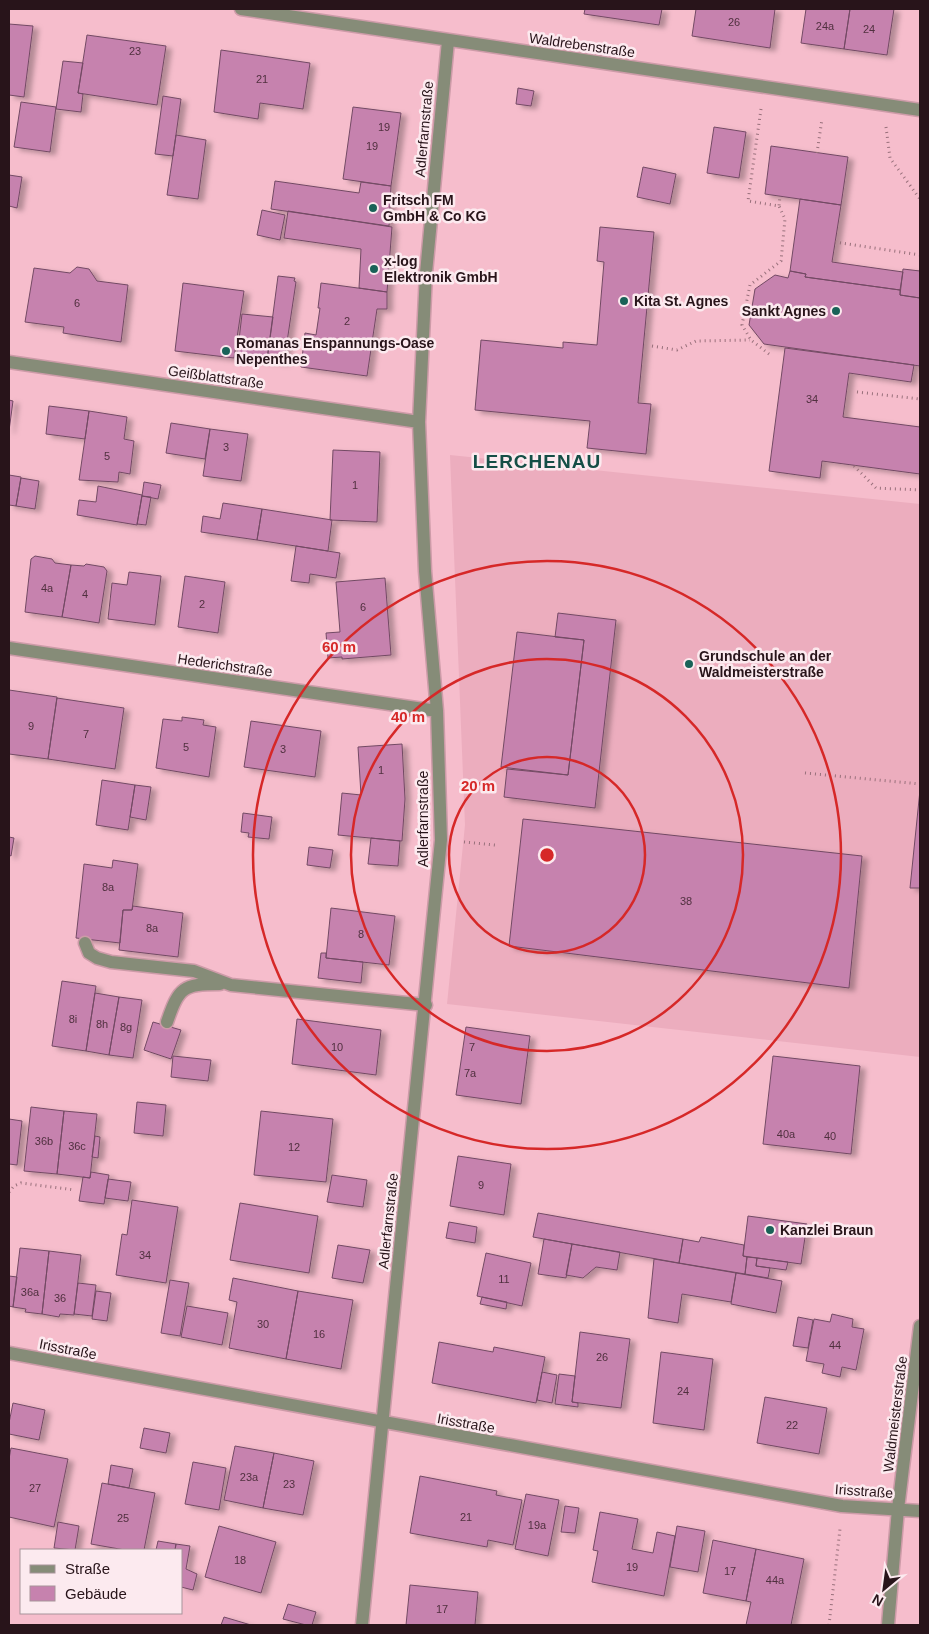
<svg xmlns="http://www.w3.org/2000/svg" width="929" height="1634" viewBox="0 0 929 1634" font-family="Helvetica,sans-serif">
<style>
.built{fill:#ecadbe}
.building{fill:#c682ae;stroke:#734a64;filter:url(#shadow)}
.lines{fill:none;stroke-linecap:round;stroke-linejoin:round}
.lane-casing{stroke:#cd9ba8;stroke-width:15}
.street-casing{stroke:#cd9ba8;stroke-width:15}
.path{stroke:#98707b;stroke-width:3;stroke-dasharray:1 4;stroke-linecap:butt}
.lane{stroke:#868c78;stroke-width:12}
.street{stroke:#868c78;stroke-width:12}
.ring{fill:none;stroke:#d62828;stroke-width:2.5}
.poi-dot{fill:#196258;stroke:#fceaef;stroke-width:2}
.labels{text-anchor:middle;stroke-width:5;stroke-linejoin:round;paint-order:stroke}
.number-label{font-size:11px;fill:#50303f}
.street-label{font-size:14px;fill:#28141a;stroke:#fceaef}
.poi-label{font-size:14px;font-weight:bold;fill:#28141a;stroke:#fceaef;text-anchor:start}
.district-label{font-size:19px;font-weight:bold;letter-spacing:1px;fill:#154e46;stroke:#fceaef}
.centre{fill:#d62828;stroke:#fceaef;stroke-width:2.5}
.ring-label{font-size:15px;text-anchor:middle;font-weight:bold;fill:#d62828;stroke:#fceaef;stroke-width:5;stroke-linejoin:round;paint-order:stroke}
</style>
<defs>
<filter id="shadow"><feDropShadow dx="5.5" dy="3" stdDeviation="2.5" flood-color="#0004"/></filter>
</defs>
<rect width="100%" height="100%" fill="#f6bdcc"/>
<path class="built" d="M450,455L920,504V1057L447,1004L465,825Z"/>
<path class="building" d="M585,9H662L659,25L584,14Z
M696,9H775L770,48L692,36Z
M806,9H850L844,49L801,43Z
M850,9H894L887,55L844,49Z
M9,24L33,26L24,97L9,95Z
M87,35L166,46L157,105L78,93Z
M221,50L310,63L303,109L260,103L258,119L214,112Z
M63,61L83,63L78,93L83,94L81,112L56,109Z
M518,88L534,91L531,106L516,104Z
M163,96L181,99L173,156L155,154Z
M21,102L56,107L50,152L14,147Z
M353,107L401,113L391,186L343,179Z
M714,127L746,132L739,178L707,173Z
M176,135L206,140L198,199L167,195Z
M771,146L848,157L841,205L765,194Z
M643,167L676,174L670,204L637,197Z
M9,175L22,177L17,208L9,206Z
M275,181L359,193L361,182L391,186L389,226L271,209Z
M800,199L841,205L832,262L903,272L900,290L805,277L806,274L790,271Z
M262,210L285,215L280,240L257,235Z
M288,211L392,227L387,292L359,288L361,249L284,238Z
M600,227L654,232L638,403L651,404L646,454L587,448L590,421L475,410L481,340L563,348V342L597,345L604,262L597,261Z
M77,267L89,269L97,281L128,285L121,342L63,333L64,327L25,322L34,268L70,273Z
M903,269L920,271V298L900,295Z
M790,271L806,274L805,277L900,290V295L920,298V295V366L764,344L749,325L755,289L775,275L788,278Z
M278,276L295,278L294,281L296,282L284,362L267,360Z
M183,283L244,291L234,358L175,351Z
M321,283L387,292V309H377L367,376L301,367L305,333L316,335L320,308H318Z
M242,314L273,317L267,360L237,357Z
M785,348L914,365L911,382L849,373L843,417L920,427V474L822,461L820,478L769,471Z
M9,400L13,401L9,431Z
M49,406L89,411L85,439L46,434Z
M89,411L127,417L124,439L134,441L130,474L119,472L118,482L79,480Z
M171,423L210,429L205,459L166,453Z
M210,429L248,434L241,481L203,476Z
M333,450L380,452L377,522L330,520Z
M9,475L21,477L16,506L9,505Z
M21,478L39,481L35,509L16,506Z
M144,482L161,485L158,499L142,496Z
M98,486L142,495L137,525L77,515L79,500L96,502Z
M142,496L151,497L146,525L137,524Z
M223,503L262,509L257,540L201,532L203,516L220,519Z
M262,509L332,520L328,551L257,540Z
M296,546L340,553L336,578L310,574L309,583L291,581Z
M35,556L52,559L55,563L71,565L62,617L25,612L31,559Z
M86,564L104,567L107,571L99,623L62,617L71,565L84,566Z
M129,572L161,576L155,625L108,619L112,583L127,585Z
M185,576L225,582L218,633L178,627Z
M385,578L391,655L342,659V657L328,658L326,633L340,632L336,582Z
M558,613L616,620L595,808L504,797L507,769L568,775L584,640L555,637Z
M517,632L584,640L568,775L501,767Z
M9,690L57,697L48,759L9,754Z
M57,698L124,708L115,769L48,759Z
M182,717L204,720L203,725L216,727L209,777L156,768L163,719L182,721Z
M251,721L321,731L315,777L244,767Z
M402,744L405,799L402,841L338,835L342,793L361,795L358,747Z
M102,780L135,785L128,830L96,825Z
M135,785L151,787L146,820L130,817Z
M920,790V888H910Z
M243,813L272,817L269,839L248,837L249,833L241,832Z
M523,819L862,856L849,988L509,946Z
M9,837L14,838L11,856L9,855Z
M371,838L400,841L398,866L368,864Z
M309,847L333,850L330,868L307,865Z
M113,860L138,864L132,910H123L120,943L76,938L84,864L112,868Z
M133,906L183,913L178,957L119,950L123,910H132Z
M331,908L395,916L389,965L326,958Z
M321,953H326V958L363,962L361,983L318,978Z
M62,981L96,986L86,1051L52,1046Z
M95,993L119,997L109,1055L86,1051Z
M119,997L142,1000L133,1058L109,1055Z
M297,1019L381,1030L376,1075L292,1064Z
M153,1022L181,1030L171,1059L144,1050Z
M466,1027L530,1036L521,1104L456,1095Z
M173,1056L211,1060L208,1081L171,1077Z
M773,1056L860,1066L851,1154L763,1144Z
M137,1102L166,1105L163,1136L134,1133Z
M31,1107L64,1111L57,1174L24,1171Z
M64,1111L97,1114L90,1178L57,1174Z
M261,1111L333,1119L326,1182L254,1175Z
M9,1119L22,1121L17,1165L9,1164Z
M95,1136L100,1137L98,1158L92,1157Z
M458,1156L511,1164L504,1215L450,1206Z
M91,1172L109,1175L104,1204L79,1201L83,1177L90,1178Z
M332,1175L367,1180L363,1207L327,1202Z
M108,1179L131,1182L128,1201L105,1198Z
M132,1200L178,1207L166,1283L116,1275L122,1234L127,1235Z
M240,1203L318,1216L309,1273L230,1260Z
M538,1213L683,1239L679,1263L533,1237Z
M748,1216L807,1224L801,1264L743,1256Z
M449,1222L477,1227L475,1243L446,1238Z
M701,1237L744,1245L743,1256L747,1257L745,1274L679,1263L683,1239L699,1242Z
M544,1239L572,1244L566,1278L538,1274Z
M572,1244L620,1252L617,1270L596,1267L583,1278L566,1275Z
M338,1245L370,1250L363,1283L332,1278Z
M20,1248L49,1251L42,1314L25,1312L26,1309L13,1307Z
M49,1251L81,1255L74,1315L60,1314L59,1317L42,1314Z
M486,1253L531,1263L522,1306L477,1296Z
M747,1257L757,1258L756,1266L770,1268L768,1278L745,1274Z
M757,1258L788,1262L786,1270L756,1266Z
M654,1259L736,1273L731,1302L682,1294L678,1323L648,1318Z
M736,1273L782,1281L776,1313L731,1304Z
M9,1276L17,1277L13,1307L9,1306Z
M233,1278L298,1291L286,1359L229,1348L237,1302L229,1300Z
M170,1280L189,1283L180,1336L161,1333Z
M78,1283L96,1285L92,1316L74,1314Z
M96,1291L111,1293L107,1321L92,1319Z
M298,1291L353,1300L341,1369L286,1359Z
M482,1297L507,1302L506,1309L480,1304Z
M187,1306L228,1313L222,1345L181,1337Z
M832,1314L853,1319L852,1327L864,1329L856,1370L842,1367L840,1377L822,1373L824,1364L806,1361L814,1319L830,1322Z
M798,1317L813,1320L808,1348L793,1346Z
M580,1332L630,1339L621,1408L572,1402Z
M439,1342L493,1352L494,1347L545,1357L536,1403L432,1383Z
M661,1352L713,1359L704,1430L653,1423Z
M542,1372L557,1375L552,1403L537,1400Z
M559,1374L575,1376L572,1402L578,1403V1407L555,1404Z
M765,1397L827,1408L819,1454L757,1443Z
M13,1403L45,1410L39,1440L9,1434V1423Z
M144,1428L170,1433L166,1453L140,1448Z
M235,1446L274,1453L263,1508L224,1500Z
M11,1448L68,1459L54,1527L9,1517V1459Z
M274,1453L314,1461L303,1515L263,1508Z
M193,1462L226,1468L219,1510L185,1504Z
M111,1465L133,1469L129,1488L108,1484Z
M420,1476L497,1491L496,1495L522,1500L513,1545L488,1540L487,1547L410,1533Z
M102,1483L155,1493L144,1550H125L91,1544Z
M526,1494L559,1500L548,1556L515,1549Z
M565,1506L579,1508L575,1533L561,1532Z
M600,1512L638,1519L632,1549L653,1553L657,1532L675,1536L664,1596L592,1582L598,1551L593,1550Z
M58,1522L79,1526L75,1550L54,1548Z
M219,1526L276,1542L261,1593L205,1577Z
M677,1526L705,1531L698,1572L670,1567Z
M713,1540L756,1549L746,1601L703,1593Z
M158,1541L176,1544L175,1550H156Z
M176,1544L190,1546L186,1569L197,1574L193,1590L181,1587V1550H175Z
M756,1549L804,1559L791,1625H746L751,1602L746,1601Z
M410,1585L478,1592L475,1625H406Z
M288,1604L316,1612L312,1625H306L283,1619Z
M224,1617L251,1625H221Z"/>
<g class="lines">
<defs>
<path id="lane" d="M85,943L89,953L97,958L111,962L194,971L231,985L426,1005
M167,1022C179,987 183,984 220,984"/>
<path id="street" d="M241,9L920,110
M9,362L419,422
M9,648L437,711
M9,1353L842,1506L920,1511
M362,1625L441,840L437,711L425,571L419,422L426,273L448,41
M888,1625L898,1509L920,1326"/>
</defs>
<use href="#lane" class="lane-casing"/>
<use href="#street" class="street-casing"/>
<path class="path" d="M761,109L748,201L779,206L780,196
M886,127L890,158L920,199
M817,153L822,119
M835,242L920,255
M652,346L677,350L696,341L750,340
M769,354L751,340L742,325L750,285L781,261L785,219L779,206
M857,392L920,399
M854,466L876,488L920,490
M805,773L920,784
M464,842L495,845
M9,1192L14,1186L21,1183L75,1190
M829,1625L840,1529"/>
<use href="#lane" class="lane"/>
<use href="#street" class="street"/>
</g>
<g class="ring">
<circle cx="547" cy="855" r="98"/>
<circle cx="547" cy="855" r="196"/>
<circle cx="547" cy="855" r="294"/>
</g>
<g class="poi-dot">
<circle cx="373" cy="208" r="5"/>
<circle cx="374" cy="269" r="5"/>
<circle cx="624" cy="301" r="5"/>
<circle cx="836" cy="311" r="5"/>
<circle cx="226" cy="351" r="5"/>
<circle cx="689" cy="664" r="5"/>
<circle cx="770" cy="1230" r="5"/>
</g>
<g class="labels">
<g class="number-label">
<text x="734" y="26">26</text>
<text x="825" y="30">24a</text>
<text x="869" y="33">24</text>
<text x="135" y="55">23</text>
<text x="262" y="83">21</text>
<text x="384" y="131">19</text>
<text x="372" y="150">19</text>
<text x="77" y="307">6</text>
<text x="347" y="325">2</text>
<text x="812" y="403">34</text>
<text x="226" y="451">3</text>
<text x="107" y="460">5</text>
<text x="355" y="489">1</text>
<text x="47" y="592">4a</text>
<text x="85" y="598">4</text>
<text x="202" y="608">2</text>
<text x="363" y="611">6</text>
<text x="31" y="730">9</text>
<text x="86" y="738">7</text>
<text x="186" y="751">5</text>
<text x="283" y="753">3</text>
<text x="381" y="774">1</text>
<text x="108" y="891">8a</text>
<text x="686" y="905">38</text>
<text x="152" y="932">8a</text>
<text x="361" y="938">8</text>
<text x="73" y="1023">8i</text>
<text x="102" y="1028">8h</text>
<text x="126" y="1031">8g</text>
<text x="337" y="1051">10</text>
<text x="472" y="1051">7</text>
<text x="470" y="1077">7a</text>
<text x="786" y="1138">40a</text>
<text x="830" y="1140">40</text>
<text x="44" y="1145">36b</text>
<text x="77" y="1150">36c</text>
<text x="294" y="1151">12</text>
<text x="481" y="1189">9</text>
<text x="145" y="1259">34</text>
<text x="504" y="1283">11</text>
<text x="30" y="1296">36a</text>
<text x="60" y="1302">36</text>
<text x="263" y="1328">30</text>
<text x="319" y="1338">16</text>
<text x="835" y="1349">44</text>
<text x="602" y="1361">26</text>
<text x="683" y="1395">24</text>
<text x="792" y="1429">22</text>
<text x="249" y="1481">23a</text>
<text x="289" y="1488">23</text>
<text x="35" y="1492">27</text>
<text x="466" y="1521">21</text>
<text x="123" y="1522">25</text>
<text x="537" y="1529">19a</text>
<text x="240" y="1564">18</text>
<text x="632" y="1571">19</text>
<text x="730" y="1575">17</text>
<text x="775" y="1584">44a</text>
<text x="442" y="1613">17</text>
</g>
<g class="street-label">
<text transform="translate(582 45) rotate(8)" y="5">Waldrebenstraße</text>
<text transform="translate(424 129) rotate(-85)" y="5">Adlerfarnstraße</text>
<text transform="translate(216 377) rotate(8)" y="5">Geißblattstraße</text>
<text transform="translate(225 665) rotate(8)" y="5">Hederichstraße</text>
<text transform="translate(423 819) rotate(-90)" y="5">Adlerfarnstraße</text>
<text transform="translate(388 1221) rotate(-84)" y="5">Adlerfarnstraße</text>
<text transform="translate(68 1349) rotate(11)" y="5">Irisstraße</text>
<text transform="translate(895 1414) rotate(-83)" y="5">Waldmeisterstraße</text>
<text transform="translate(466 1423) rotate(10)" y="5">Irisstraße</text>
<text transform="translate(864 1491) rotate(4)" y="5">Irisstraße</text>
</g>
<g class="poi-label">
<text x="383" y="205">Fritsch FM<tspan x="383" dy="16">GmbH &amp; Co KG</tspan></text>
<text x="384" y="266">x-log<tspan x="384" dy="16">Elektronik GmbH</tspan></text>
<text x="634" y="306">Kita St. Agnes</text>
<text x="826" y="316" text-anchor="end">Sankt Agnes</text>
<text x="236" y="348">Romanas Enspannungs-Oase<tspan x="236" dy="16">Nepenthes</tspan></text>
<text x="699" y="661">Grundschule an der<tspan x="699" dy="16">Waldmeisterstraße</tspan></text>
<text x="780" y="1235">Kanzlei Braun</text>
</g>
<g class="district-label">
<text x="537" y="468">LERCHENAU</text>
</g>
</g>
<circle cx="547" cy="855" r="8" class="centre"/>
<g class="ring-label">
<text x="339" y="652">60 m</text>
<text x="408" y="722">40 m</text>
<text x="478" y="791">20 m</text>
</g>
<rect width="929" height="1634" fill="none" stroke="#28141a" stroke-width="20"/>
<rect x="20" y="1549" width="162" height="65" fill="#fceaef" stroke="#a7949a"/>
<rect x="30" y="1565" width="25" height="8" fill="#868c78" stroke="#a7949a"/>
<text x="65" y="1574" font-size="15" fill="#28141a">Straße</text>
<rect x="30" y="1586" width="25" height="15" fill="#c682ae" stroke="#a7949a"/>
<text x="65" y="1599" font-size="15" fill="#28141a">Gebäude</text>
<g transform="translate(884 1589) rotate(209)" stroke="#fceaef" stroke-width="4" paint-order="stroke">
<path d="M0-4L9 19L0 12L-9 19Z" fill="#28141a"/>
<text y="-8" font-size="14" font-weight="bold" text-anchor="middle" fill="#28141a">N</text>
</g>
</svg>
